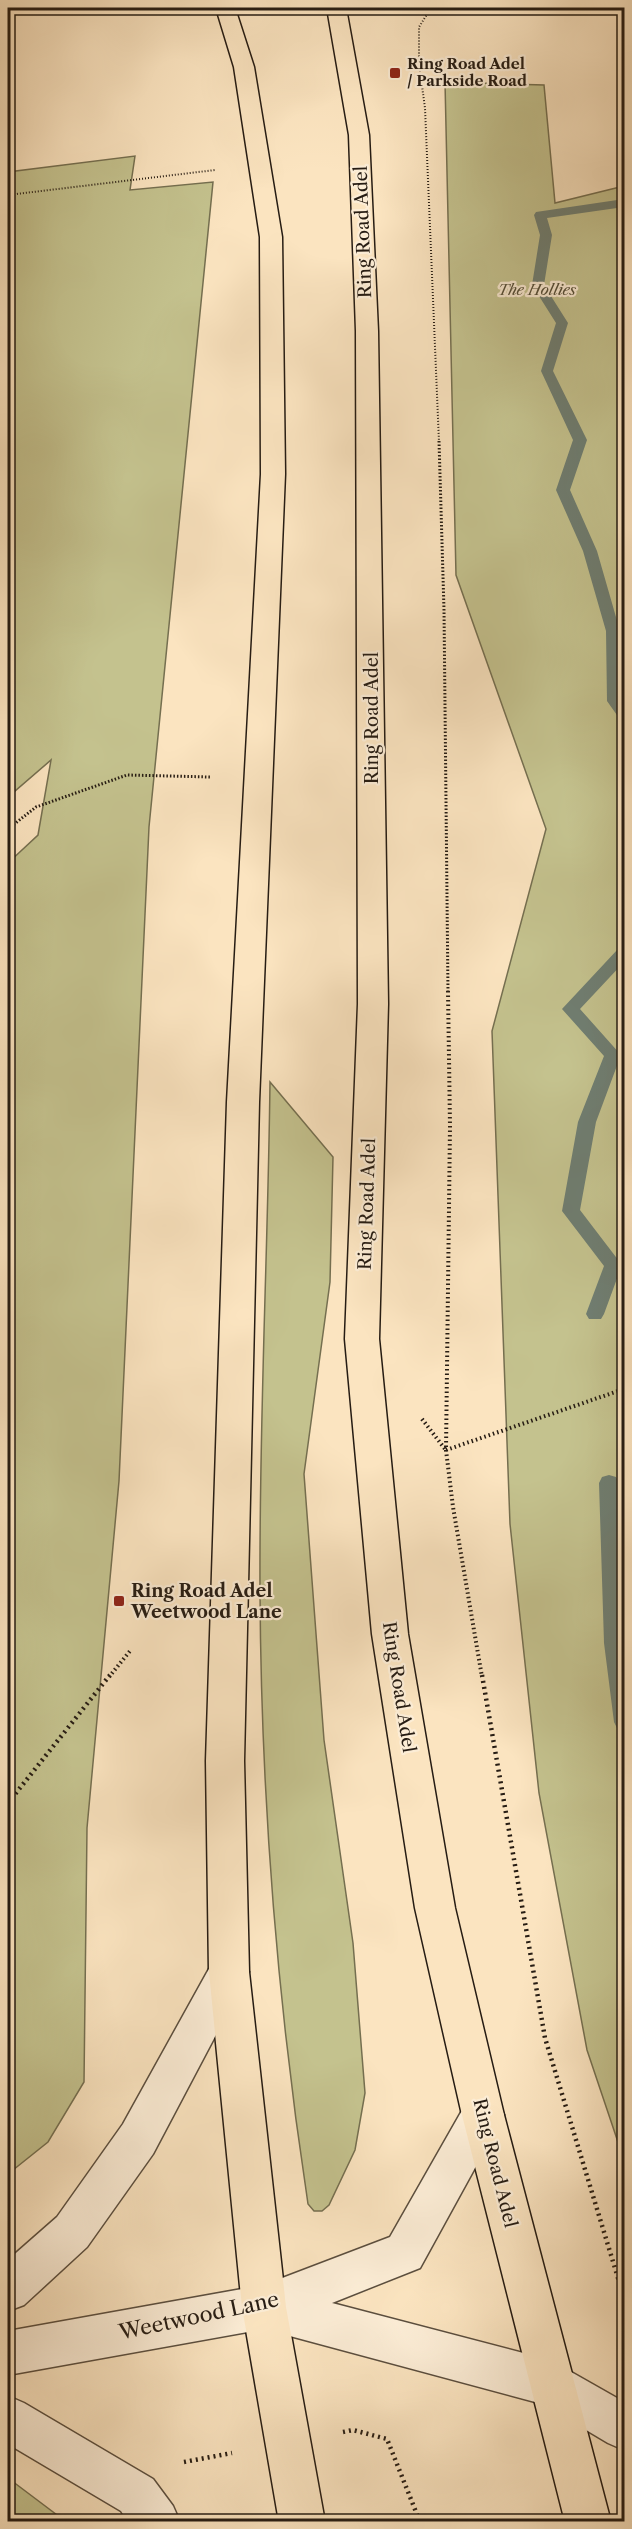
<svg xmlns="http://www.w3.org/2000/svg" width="632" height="2529" viewBox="0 0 632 2529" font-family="'Libre Caslon Text',serif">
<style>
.green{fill:#c4c28e;stroke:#756f50;stroke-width:1.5}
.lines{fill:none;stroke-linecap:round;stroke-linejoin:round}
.stream{fill:#6f7e72;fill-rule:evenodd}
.minor-casing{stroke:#5b4e3e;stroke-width:3}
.tertiary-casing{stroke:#5b4e3e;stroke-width:3}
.trunk-casing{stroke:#261c13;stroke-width:3}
.path-far3{stroke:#261c13;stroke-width:2;stroke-dasharray:1 2;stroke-linecap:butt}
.path-far2{stroke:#261c13;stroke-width:3;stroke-dasharray:1.5 2;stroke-linecap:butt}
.path-far1{stroke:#261c13;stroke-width:4;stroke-dasharray:1.5 3;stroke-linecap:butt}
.path{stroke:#261c13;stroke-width:4.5;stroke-dasharray:2 4;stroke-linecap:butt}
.minor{fill:#fcedd6;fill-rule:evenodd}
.tertiary{fill:#fcedd6;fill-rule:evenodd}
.trunk{fill:#fbe4c0;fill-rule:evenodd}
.poi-dot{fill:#8f2418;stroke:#fcedd6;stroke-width:2}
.labels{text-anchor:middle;stroke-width:4.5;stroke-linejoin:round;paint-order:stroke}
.far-poi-label{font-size:15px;font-weight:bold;fill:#261c13;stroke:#fcedd6;text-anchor:start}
.far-park-label{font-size:15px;font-style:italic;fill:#554e38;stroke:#fcedd6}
.street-label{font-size:18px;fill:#261c13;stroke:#fcedd6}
.poi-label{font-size:18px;font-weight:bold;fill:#261c13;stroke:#fcedd6;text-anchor:start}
.near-street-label{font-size:21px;fill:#261c13;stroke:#fcedd6}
</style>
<rect width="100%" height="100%" fill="#fbe4c0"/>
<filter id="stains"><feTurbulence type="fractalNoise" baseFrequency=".00333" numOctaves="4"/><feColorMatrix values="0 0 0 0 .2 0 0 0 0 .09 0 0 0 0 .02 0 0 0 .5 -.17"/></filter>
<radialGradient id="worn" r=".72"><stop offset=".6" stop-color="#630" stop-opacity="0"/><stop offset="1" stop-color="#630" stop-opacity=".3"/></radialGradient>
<path class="green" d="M445,82L544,85L555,203L624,186V2160L587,2050L539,1793L510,1524L492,1031L546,829L456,575Z
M135,156L130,190L213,182L149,827L119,1481L87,1828L84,2082L48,2142L8,2174V863L38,835L51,760L8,797V172Z
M270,1082L333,1157L330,1282L304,1474L324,1740L353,1943L365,2093L355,2150L329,2205L322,2211H314L308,2204C277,2001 261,1797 260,1591C259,1421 268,1252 270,1082Z
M8,2478L65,2521H8Z"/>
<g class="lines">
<path class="stream" d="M624,199V207L547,218L552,235L544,285L568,323L553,371L587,440L570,490L597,551L620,631L624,720L619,718L607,701L606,631L583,551L556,490L573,440L541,371L556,323L532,285L540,235L534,215L536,212Z
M624,947V962L580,1009L621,1055L596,1122L580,1210L622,1265L604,1314L601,1319H589L586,1314L604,1266L562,1211L578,1122L604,1056L562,1009L618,949Z
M609,1475L616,1477L619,1483L624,1646V1731L617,1728L614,1722L604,1643L599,1483L602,1477Z"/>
<defs>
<path id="minor" d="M229,1953L243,1958L249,1972L153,2154L87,2247L24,2305L8,2311V2260L57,2217L123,2124L215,1958Z
M483,2094L498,2100L504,2115L420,2268L332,2303L550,2360L566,2367L573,2383L566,2399L550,2406L264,2329L8,2375V2331L264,2285L390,2237L468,2100Z
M8,2396L24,2403L153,2479L173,2506L180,2522H128L121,2511L8,2444Z"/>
<path id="tertiary" d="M550,2360L624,2402V2450L608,2443L534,2399L527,2383L534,2367Z"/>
<path id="trunk" d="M216,8H235L254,67L282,237L285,474L259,1102L244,1761L249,1972L286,2307L325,2522H279L242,2307L209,1972L206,1761L227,1102L261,474L260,237L234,67Z
M327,8H346L369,135L378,331L388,1004L379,1339L408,1634L455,1908L504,2115L611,2522H565L462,2115L415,1908L372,1634L345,1339L358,1004L356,331L349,135Z"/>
</defs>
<use href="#minor" class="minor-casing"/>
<use href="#tertiary" class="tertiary-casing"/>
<use href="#trunk" class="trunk-casing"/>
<path class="path-far3" d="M431,8L419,27V64L425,108L439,442
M8,195L215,170"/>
<path class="path-far2" d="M439,441L444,610L448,992
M8,829L36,807L127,775L210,777"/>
<path class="path-far1" d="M448,991L450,1126L446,1450L453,1507L482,1677
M422,1419L445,1449
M446,1450L624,1389
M109,1677L130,1651"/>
<path class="path" d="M482,1675L545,2038L618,2278L624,2286
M8,1803L110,1675
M343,2432L353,2430L387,2439L420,2522
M184,2462L232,2453"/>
<use href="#minor" class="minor"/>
<use href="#tertiary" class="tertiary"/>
<use href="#trunk" class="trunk"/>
</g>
<g class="poi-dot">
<rect x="389" y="67" width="12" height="12" rx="3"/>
<rect x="113" y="1595" width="12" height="12" rx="3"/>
</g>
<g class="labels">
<g class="far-poi-label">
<text x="407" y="69">Ring Road Adel<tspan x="407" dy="17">/ Parkside Road</tspan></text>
</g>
<g class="far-park-label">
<text x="537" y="295">The Hollies</text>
</g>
<g class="street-label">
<text transform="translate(363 232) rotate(-92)" y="6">Ring Road Adel</text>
<text transform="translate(372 718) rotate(-90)" y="6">Ring Road Adel</text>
<text transform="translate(367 1204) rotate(-88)" y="6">Ring Road Adel</text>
<text transform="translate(399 1687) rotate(81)" y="6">Ring Road Adel</text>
<text transform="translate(495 2163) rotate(76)" y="6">Ring Road Adel</text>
</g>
<g class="poi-label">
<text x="131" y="1597">Ring Road Adel<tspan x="131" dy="21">Weetwood Lane</tspan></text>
</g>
<g class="near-street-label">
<text transform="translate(199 2316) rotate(-12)" y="7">Weetwood Lane</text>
</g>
</g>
<rect width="632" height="2529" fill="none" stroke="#fbe4c0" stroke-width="30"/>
<rect x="9" y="9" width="614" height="2511" fill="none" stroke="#261c13" stroke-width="3"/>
<rect x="15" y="15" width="602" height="2499" fill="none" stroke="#261c13" stroke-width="1.5"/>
<rect width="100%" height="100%" filter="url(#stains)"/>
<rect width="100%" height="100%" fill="url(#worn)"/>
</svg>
